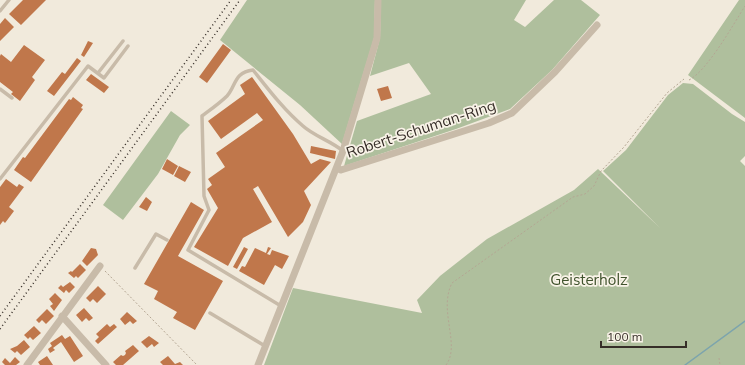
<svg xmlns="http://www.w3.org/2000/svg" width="745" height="365" viewBox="0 0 745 365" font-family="Mulish,sans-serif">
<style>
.green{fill:#afbf9d}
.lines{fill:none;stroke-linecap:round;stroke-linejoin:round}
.stream{stroke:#7ca4ad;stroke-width:1.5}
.building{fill:#c0774b}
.path{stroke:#b4a693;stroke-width:1;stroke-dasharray:2 2;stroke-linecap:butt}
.lane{stroke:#c8bba9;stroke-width:3.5}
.street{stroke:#c8bba9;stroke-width:7}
.rail{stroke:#362e28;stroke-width:1.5;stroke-dasharray:1 3;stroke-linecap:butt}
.labels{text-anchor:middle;stroke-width:3.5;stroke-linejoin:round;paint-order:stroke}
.street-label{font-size:15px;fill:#362e28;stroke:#f9f3e8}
.park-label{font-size:15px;fill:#40532d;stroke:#f9f3e8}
</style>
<rect width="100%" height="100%" fill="#f1eadc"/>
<path class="green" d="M247,0H375L374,38L342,144L300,105L220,40Z
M381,0H526L514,20L525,27L554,0H581L600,15L552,70L510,109L456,129L344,166L357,121L431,94L409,63L370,76L380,38Z
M739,0H745V118L688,75Z
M683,83L693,84L732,114L745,122V156L740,161L745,166V365H264L293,288L422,313L417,300L440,276L487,239L574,190L598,169L660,228L603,171L626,150L668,95Z
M171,111L190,125L180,135L158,174L123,220L103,205Z"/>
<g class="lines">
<path class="stream" d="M685,365L745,321"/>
</g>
<path class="building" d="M23,0H46L21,25L9,14Z
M5,18L14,27L0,41V24Z
M88,41L93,43L84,57L81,55Z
M223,44L231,50L207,83L199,77Z
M24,45L45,60L32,77L35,80L20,101L11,94L13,92L0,82V56L1,54L11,62Z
M77,58L81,61L54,96L47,91L62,72L65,74Z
M91,74L109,87L104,93L86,80Z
M252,77L293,134L311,164L320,159L331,162L304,191L311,205L303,222L288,237L258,186L253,189L272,222L243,238L228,266L194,247L218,208L207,189L212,185L208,179L225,167L216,153L263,120L257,113L221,139L208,121L245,94L240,85Z
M388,86L392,98L381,101L377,89Z
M73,97L83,105L81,108L83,109L31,182L14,170L23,157L25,158L69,99L71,100Z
M311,146L336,151L335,159L310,153Z
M167,159L178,166L173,175L162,169Z
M179,166L191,172L185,182L174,176Z
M6,179L17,187L19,184L24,187L9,207L14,211L5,223L3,221L0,225V187Z
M146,197L152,202L147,211L139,207Z
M191,202L204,210L178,256L223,281L195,330L173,318L177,312L154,299L158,291L144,284Z
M244,247L248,249L237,269L233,267Z
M268,247L271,248L267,254L270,255L272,250L289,256L282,269L275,265L264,285L239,271L242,266L245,267L255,248L266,253Z
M91,248L96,249L98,255L87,266L82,261Z
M80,264L86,270L78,278L76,276L74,278L68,273L71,271L72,272Z
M70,282L75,287L69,293L66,290L64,293L58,288L61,285L63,287Z
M98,286L106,294L97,303L93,299L90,302L86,298Z
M55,293L62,300L54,311L50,306L53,304L49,299Z
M84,308L93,318L89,321L86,318L82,322L76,315Z
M47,309L54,316L46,324L42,320L39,323L36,320Z
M127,312L137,321L133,324L130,321L125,325L120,319Z
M107,324L110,327L114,324L117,327L98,344L95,341L99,337L96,334Z
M34,326L41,333L33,340L30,337L28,339L24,335Z
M62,335L65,339L70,336L83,356L74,362L61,342L53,348L55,350L50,353L48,349L52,346L50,343Z
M149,336L159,343L154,347L152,344L147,348L141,342Z
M24,340L30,347L21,355L17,351L15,353L10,349L17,346Z
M133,345L139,351L123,365H116L113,362L121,355L123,356L125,355L126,353L125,351Z
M47,356L53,365H40L38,362Z
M168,356L175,364L180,362L183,365H163L160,362Z
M15,357L20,362L16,365H5L2,362L5,358L10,363Z"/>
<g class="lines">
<path class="path" d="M689,80C707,71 733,25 745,6
M105,271L197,365
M719,358L720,365
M446,365C461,345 438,311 452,283L573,197L585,194L594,186L601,171L624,147L667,93L684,79"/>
<path class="lane" d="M0,11L9,0
M98,73L123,41
M0,89L12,98
M0,179L88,66L104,78L128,46
M135,268L156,234L167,240
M281,306L188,250L209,210L204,196L202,116C210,110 220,103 227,96C236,86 234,72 253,70C269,90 284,110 303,126C314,136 331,141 343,151
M210,313L265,346"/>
<path class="street" d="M337,168L341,170L489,123L512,113L555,72L597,25
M62,316L106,365
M27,365L100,266
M258,365L343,151L377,38L378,0"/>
<path class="rail" d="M0,316L231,0
M0,329L240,0"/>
</g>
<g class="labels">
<g class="street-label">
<text transform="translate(421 129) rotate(-18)" y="5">Robert-Schuman-Ring</text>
</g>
<g class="park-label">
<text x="589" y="285">Geisterholz</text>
</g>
</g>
<path d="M601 341v6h85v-6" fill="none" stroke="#362e28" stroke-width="2"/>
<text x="607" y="341" font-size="12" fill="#362e28" stroke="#f9f3e8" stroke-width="3" paint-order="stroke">100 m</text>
</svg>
